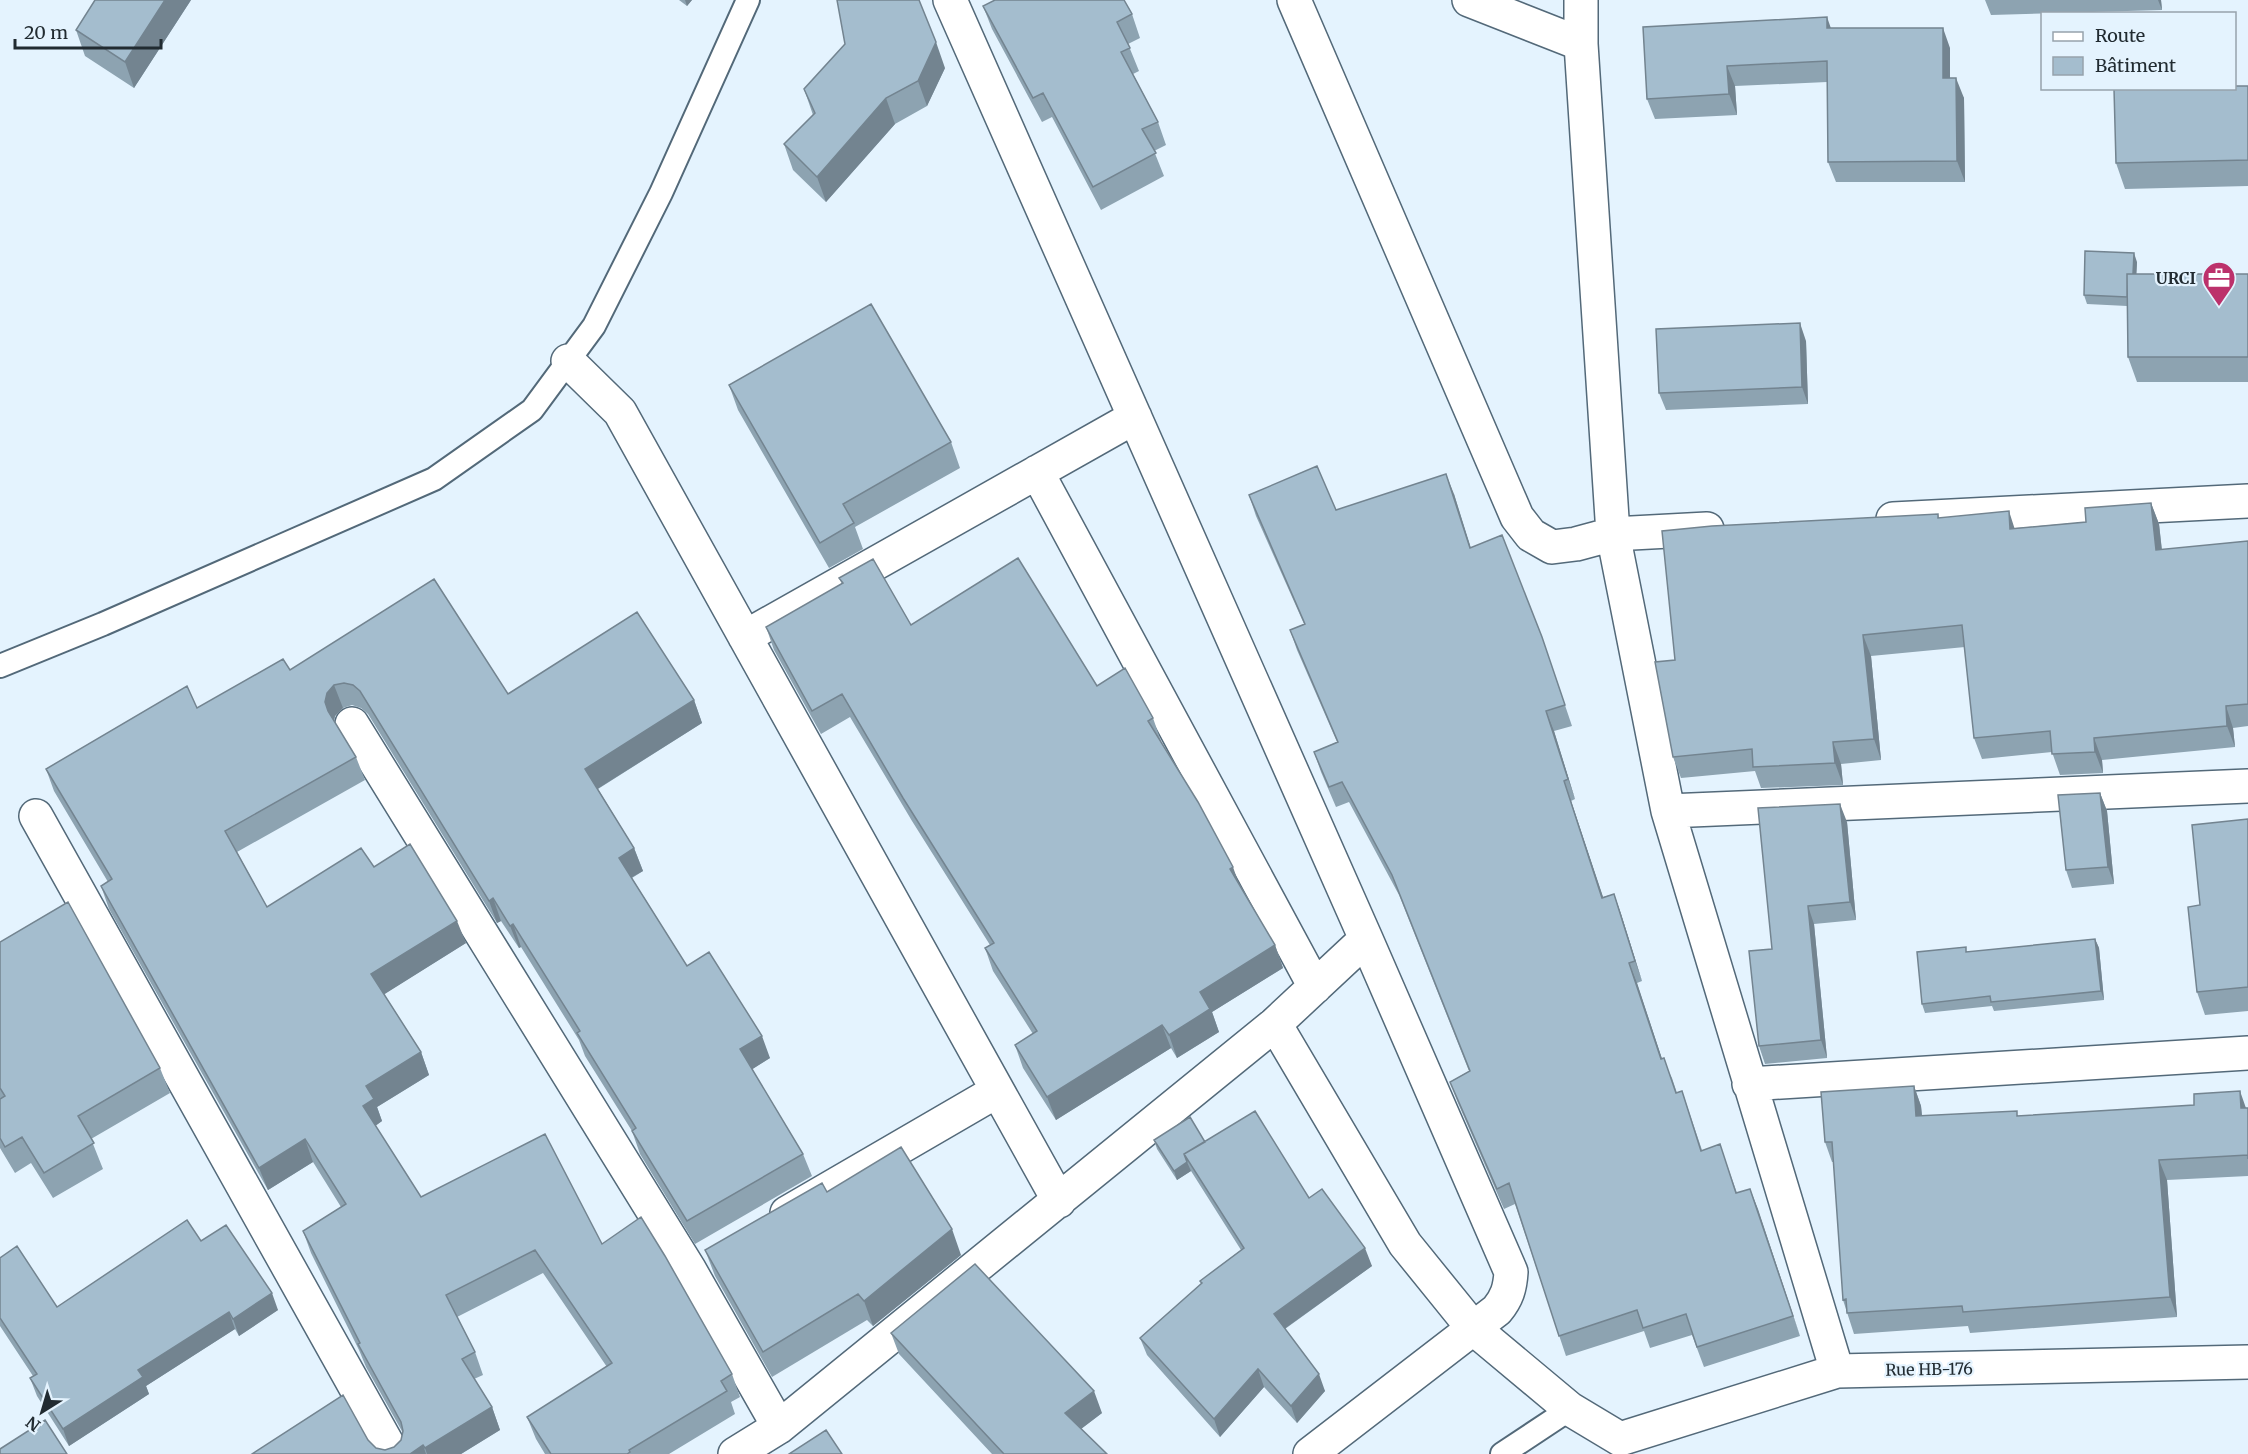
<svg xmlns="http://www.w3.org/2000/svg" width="2248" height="1454" viewBox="0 0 2248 1454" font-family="Merriweather,serif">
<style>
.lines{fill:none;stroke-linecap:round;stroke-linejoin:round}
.service-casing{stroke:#536979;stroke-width:26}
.minor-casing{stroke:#536979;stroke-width:36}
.service{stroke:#fff;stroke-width:22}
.minor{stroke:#fff;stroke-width:33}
.wall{fill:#8da3b1}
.shaded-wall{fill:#738490}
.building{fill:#a4bdce;stroke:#738490;stroke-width:1.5}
.labels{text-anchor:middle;stroke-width:4.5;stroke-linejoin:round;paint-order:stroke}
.poi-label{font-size:16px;font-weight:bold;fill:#212b31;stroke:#e4f3fe;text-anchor:end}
.street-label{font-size:16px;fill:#212b31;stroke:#e4f3fe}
</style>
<rect width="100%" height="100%" fill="#e4f3fe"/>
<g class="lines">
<defs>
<path id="service" d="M0,666L103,624L434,479L532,410L594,326L661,193L748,0
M1502,1454L1570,1409"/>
<path id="minor" d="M950,0L1366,939L1511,1272C1510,1288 1507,1298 1497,1310L1310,1454
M1294,0L1517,517L1531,535L1552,547L1576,544L1613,534L1707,529
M1469,0L1581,44
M1581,0V44L1613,534L1668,811L1837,1371
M568,361L620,412L1059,1201
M1037,472L1315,987
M1893,519L2248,501
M745,637L1135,417
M352,724L689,1269L779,1427
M1668,811L2248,786
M36,816L393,1454
M1275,1024L1405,1244L1473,1328L1570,1409L1620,1439
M1749,1084L2248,1053
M787,1213L997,1091
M1620,1439L1837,1371L2248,1362
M735,1454L779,1427L1275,1024L1366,939"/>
</defs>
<use href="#service" class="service-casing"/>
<use href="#minor" class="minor-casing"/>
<use href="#service" class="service"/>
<use href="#minor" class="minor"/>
</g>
<path class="wall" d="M191,0L134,88L85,56L76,30Z
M679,0H692L687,6Z
M1985,0H2161L2162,10L1991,15Z
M983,6L1132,14L1140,38L1128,44L1139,71L1133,74L1158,122L1166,145L1154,151L1164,176L1101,210L1052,117L1042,122L992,29Z
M1643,27L1831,28L1950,48V78L1964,98L1965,182H1836L1828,162L1827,82L1735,86L1737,115L1655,119L1647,99Z
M945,68L927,106L895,124L826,202L793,170L784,144L813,115L804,89Z
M2248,86V186L2125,189L2116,163Z
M2137,262L2136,274H2248V382H2137L2128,357L2127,306L2087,304L2084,295Z
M1806,341L1808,404L1666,410L1659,393Z
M729,385L951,442L960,468L855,527L863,549L829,568L738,410Z
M1454,494L1471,548L1542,637L1572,726L1554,731L1575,799L1571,801L1603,897L1614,894L1621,914L1642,981L1637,983L1662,1059L1672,1078L1677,1093L1682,1091L1702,1150L1727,1165L1737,1193L1750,1189L1800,1336L1704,1367L1692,1335L1650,1348L1644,1331L1566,1356L1515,1204L1504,1209L1458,1103L1450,1082L1469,1071L1399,895L1349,802L1336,807L1321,772L1314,752L1337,742L1297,650L1290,630L1304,624L1256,516L1249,495L1336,510Z
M2151,503L2159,524L2162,550L2248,541V726L2233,728L2235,747L2102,760L2103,773L2060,775L2052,752L1982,759L1974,738L1965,647L1871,656L1881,760L1841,764L1843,785L1761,788L1755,771L1681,778L1673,757L1675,660L1938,514L1939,518L2015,528L2086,522Z
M839,578L911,625L1097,686L1153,718L1161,741H1160L1239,885L1275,945L1283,968L1212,1012L1219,1032L1177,1058L1171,1048L1056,1120L1023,1068L1015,1045L1033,1034L993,971L985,948L990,945L912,821L850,717L821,734L774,650L766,627L842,584Z
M290,670L508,694L694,700L702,723L598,789L634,848L643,871L632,878L687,966L770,1058L752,1069L803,1154L812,1176L695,1244L640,1154L632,1131L585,1056L579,1040L521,947L519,948L501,921L497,923L368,714L361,708L352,705L343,708L335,716L334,721L356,757L365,780L237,852L267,907L374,867L466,943L384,994L421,1052L429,1075L377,1107L382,1121L375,1126L421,1197L602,1244L732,1374L740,1397L731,1402L735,1414L669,1454H545L536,1439L527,1417L607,1367L543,1273L457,1317L475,1352L483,1375L474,1379L492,1407L500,1430L461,1454H252L368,1440L376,1448L385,1450L394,1447L401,1440L403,1433L366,1367L359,1350L311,1253L303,1231L341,1207L313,1162L268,1190L109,909L101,886L108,882L54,791L46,769Z
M2100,793L2107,811L2114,884L2072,888L2066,870Z
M2248,819V1011L2205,1015L2197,992L2200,905Z
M1847,822L1856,920L1814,924L1827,1058L1765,1064L1759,1046L1772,949Z
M2095,939L2099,948L2104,1000L1994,1011L1992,1006L1925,1013L1922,1004L1967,952Z
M0,942L160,1068L170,1093L91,1139L103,1169L53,1198L31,1163L15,1173L0,1148Z
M1914,1086L1921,1106L1922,1116H2018L2248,1108V1176L2167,1180L2177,1317L1970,1333L1968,1326L1854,1334L1843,1300L1834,1162H1832L1825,1142Z
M1154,1140L1205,1142L1309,1198L1372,1266L1285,1329L1325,1391L1297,1423L1264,1387L1220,1437L1147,1355L1140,1338L1201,1284L1200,1281L1241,1250L1191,1171L1177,1180L1157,1149Z
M827,1192L961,1255L873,1326L867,1320L772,1377L715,1276L705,1250Z
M201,1241L278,1310L239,1336L235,1329L146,1386L149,1394L69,1446L37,1396L30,1378L33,1376L0,1326V1258L57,1307Z
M891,1333L1102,1413L1081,1429L1107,1454H992L899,1354Z"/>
<path class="shaded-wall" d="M165,0H191L134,88L125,62Z
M685,0H692L687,6Z
M2158,0H2161L2162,10Z
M1827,17L1834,37L1827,28Z
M1943,28L1950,48V98L1943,78Z
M936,42L945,68L927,106L918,81Z
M1727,66L1735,86L1737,115L1729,94Z
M1956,78L1964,98L1965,182L1957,161Z
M886,98L895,124L826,202L817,177Z
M2134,253L2137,262L2135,306L2132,297Z
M1800,323L1806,341L1808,404L1802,387Z
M1446,474L1454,494L1477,569L1470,548Z
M2151,503L2159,524L2164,571L2156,550Z
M2009,511L2016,533L2010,529Z
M1863,635L1871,656L1881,760L1874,739Z
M334,685L343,708L335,716L333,725L325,702L327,693Z
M694,700L702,723L594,791L585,769Z
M2226,706L2233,728L2235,747L2227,726Z
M1546,711L1554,731L1575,799L1568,779Z
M2094,738L2102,760L2103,773L2095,752Z
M1833,742L1841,764L1843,785L1835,763Z
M1564,781L1571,801L1610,918L1602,898Z
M2100,793L2107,811L2114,884L2108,867Z
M1840,804L1847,822L1856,920L1850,902Z
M634,848L643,871L627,880L619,858Z
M1233,867L1241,890L1230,869Z
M1614,894L1621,914L1642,981L1635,961Z
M493,898L501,921L497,923L489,901Z
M1808,906L1814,924L1827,1058L1821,1040Z
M457,921L466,943L380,997L371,974Z
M513,924L521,947L519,948L510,926Z
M2095,939L2099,948L2104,1000L2101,991Z
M1275,945L1283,968L1212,1012L1219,1032L1177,1058L1169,1035L1200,992Z
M1629,963L1637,983L1669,1080L1661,1059Z
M1162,1025L1171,1048L1056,1120L1047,1097Z
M762,1036L770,1058L748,1072L740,1049Z
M421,1052L429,1075L377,1107L382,1121L371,1129L363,1106L366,1086Z
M1914,1086L1921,1106L1924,1137L1916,1116Z
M2240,1091L2247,1111L2241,1108Z
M305,1139L313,1162L268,1190L259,1168Z
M2159,1160L2167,1180L2177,1317L2170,1297Z
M1187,1162L1191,1171L1177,1180L1174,1171Z
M1750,1189L1758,1209L1800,1336L1793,1316Z
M952,1229L961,1255L873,1326L864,1301Z
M1365,1248L1372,1266L1280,1332L1274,1314Z
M272,1293L278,1310L239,1336L233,1319Z
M229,1312L235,1329L146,1386L149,1394L69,1446L63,1429L138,1370Z
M1258,1369L1264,1387L1220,1437L1214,1419Z
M1319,1374L1325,1391L1297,1423L1291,1406Z
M1094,1391L1102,1413L1073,1435L1065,1413Z
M492,1407L500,1430L461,1454H427L425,1448Z
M423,1445L426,1454H410Z"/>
<path class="building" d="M95,0H165L125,62L76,30Z
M837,0H919L936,42L918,81L886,98L817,177L784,144L815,113L804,89L845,44Z
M995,0H1124L1132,14L1117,22L1130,48L1121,52L1158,122L1142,129L1156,153L1093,187L1043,93L1033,98L983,6Z
M1827,17V28H1943V78H1956L1957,161L1828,162L1827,61L1727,66L1729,94L1647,99L1643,27Z
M2235,86H2248V160L2116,163L2114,89L2235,88Z
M2085,251L2134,253L2133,274H2127V297L2084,295Z
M2127,274H2248V357H2128Z
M871,304L951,442L843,504L854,523L820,543L729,385Z
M1800,323L1802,387L1659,393L1656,329Z
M1317,466L1336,510L1446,474L1470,548L1502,535L1542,637L1565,705L1546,711L1568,779L1564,781L1602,898L1614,894L1635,961L1629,963L1661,1059L1664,1058L1676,1093L1682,1091L1701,1151L1720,1144L1736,1193L1750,1189L1793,1316L1697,1347L1686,1314L1643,1328L1637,1310L1559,1336L1509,1183L1497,1189L1450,1082L1470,1071L1392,875L1342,782L1329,787L1314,752L1338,742L1290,630L1305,624L1249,495Z
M2151,503L2156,550L2248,541V704L2226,706L2227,726L2094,738L2095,752L2052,754L2050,731L1974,738L1962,625L1863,635L1874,739L1833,742L1835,763L1753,767L1752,749L1673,757L1655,662L1675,660L1662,531L1712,526L1938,514V518L2009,511L2010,529L2086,522L2085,508Z
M1018,558L1097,686L1125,668L1153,718L1148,721L1198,802L1233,867L1230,869L1275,945L1200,992L1210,1009L1169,1035L1162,1025L1047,1097L1015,1045L1037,1031L985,948L994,943L903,798L842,694L812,711L766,627L843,583L839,578L873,559L911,625Z
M434,579L508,694L637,612L694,700L585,769L634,848L619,858L687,966L709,952L762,1036L740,1049L803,1154L687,1221L632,1131L636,1128L577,1033L580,1031L513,924L510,926L493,898L489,901L360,691L353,685L344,683L334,685L327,693L325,702L328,711L356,757L225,831L267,907L361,848L374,867L410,844L457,921L371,974L421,1052L366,1086L374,1099L363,1106L421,1197L545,1134L602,1244L641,1217L665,1256L732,1374L721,1381L727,1391L629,1450L630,1452L627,1454H551L527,1417L612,1363L535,1250L446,1295L475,1352L462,1359L492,1407L425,1448L423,1445L410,1454H252L343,1395L368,1440L376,1448L385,1450L394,1447L401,1440L403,1431L401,1422L358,1344L360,1343L303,1231L346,1204L305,1139L259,1168L101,886L112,879L46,769L187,686L197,708L283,659L290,670Z
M2100,793L2108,867L2066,870L2058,795Z
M1840,804L1850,902L1808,906L1821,1040L1759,1046L1749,951L1772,949L1758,808Z
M2248,819V987L2197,992L2188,907L2200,905L2192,825Z
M68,902L160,1068L78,1116L94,1143L44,1173L22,1137L5,1147L0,1138V1099L5,1096L0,1088V942Z
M2095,939L2101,991L1991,1002L1990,996L1922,1004L1917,952L1966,947V952Z
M1914,1086L1916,1116L2017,1111V1116L2194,1105V1094L2240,1091L2241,1108H2248V1159V1155L2159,1160L2170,1297L1963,1312L1962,1306L1847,1313L1846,1299L1843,1300L1832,1142H1825L1821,1092Z
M1255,1111L1309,1198L1322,1189L1365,1248L1274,1314L1319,1374L1291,1406L1258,1369L1214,1419L1140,1338L1202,1283L1200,1281L1244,1248L1184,1154Z
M1190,1117L1205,1142L1184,1154L1187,1162L1174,1171L1154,1140Z
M901,1147L952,1229L864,1301L858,1294L763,1352L705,1250L822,1183L827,1192Z
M187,1220L201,1241L226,1225L272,1293L233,1319L229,1312L138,1370L143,1377L63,1429L30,1378L37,1374L0,1318V1258L17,1246L57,1307Z
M975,1264L1094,1391L1065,1413L1107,1454H1004L891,1333Z
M45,1420L67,1454H0V1449Z
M826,1430L842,1454H789Z"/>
<defs>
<symbol id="office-pin" viewBox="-11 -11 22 30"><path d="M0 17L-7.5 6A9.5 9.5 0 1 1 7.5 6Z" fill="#bc316b" stroke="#e4f3fe"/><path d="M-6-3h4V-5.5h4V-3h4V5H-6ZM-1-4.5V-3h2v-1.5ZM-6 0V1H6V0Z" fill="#fff"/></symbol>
</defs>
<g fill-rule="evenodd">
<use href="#office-pin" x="2200" y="259" width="38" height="52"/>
</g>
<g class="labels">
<g class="poi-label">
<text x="2196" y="284">URCI</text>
</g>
<g class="street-label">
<text transform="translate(1929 1369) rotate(-1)" y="6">Rue HB-176</text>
</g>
</g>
<rect x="2041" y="12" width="195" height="78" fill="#e4f3fe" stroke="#96a3ac" stroke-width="1.5"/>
<rect x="2053" y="32" width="30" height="9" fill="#ffffff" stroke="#96a3ac" stroke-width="1.5"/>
<text x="2095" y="42" font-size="18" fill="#212b31">Route</text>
<rect x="2053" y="57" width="30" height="18" fill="#a4bdce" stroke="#96a3ac" stroke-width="1.5"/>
<text x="2095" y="72" font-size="18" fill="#212b31">Bâtiment</text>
<g transform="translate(42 1412) rotate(217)" stroke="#e4f3fe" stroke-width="4.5" paint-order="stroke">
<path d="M0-4.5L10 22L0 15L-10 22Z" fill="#212b31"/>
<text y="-9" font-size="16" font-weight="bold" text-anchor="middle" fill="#212b31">N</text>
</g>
<path d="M15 39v9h146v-9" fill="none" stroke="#212b31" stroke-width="3"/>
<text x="24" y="39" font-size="18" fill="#212b31" stroke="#e4f3fe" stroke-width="4.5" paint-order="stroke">20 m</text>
</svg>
